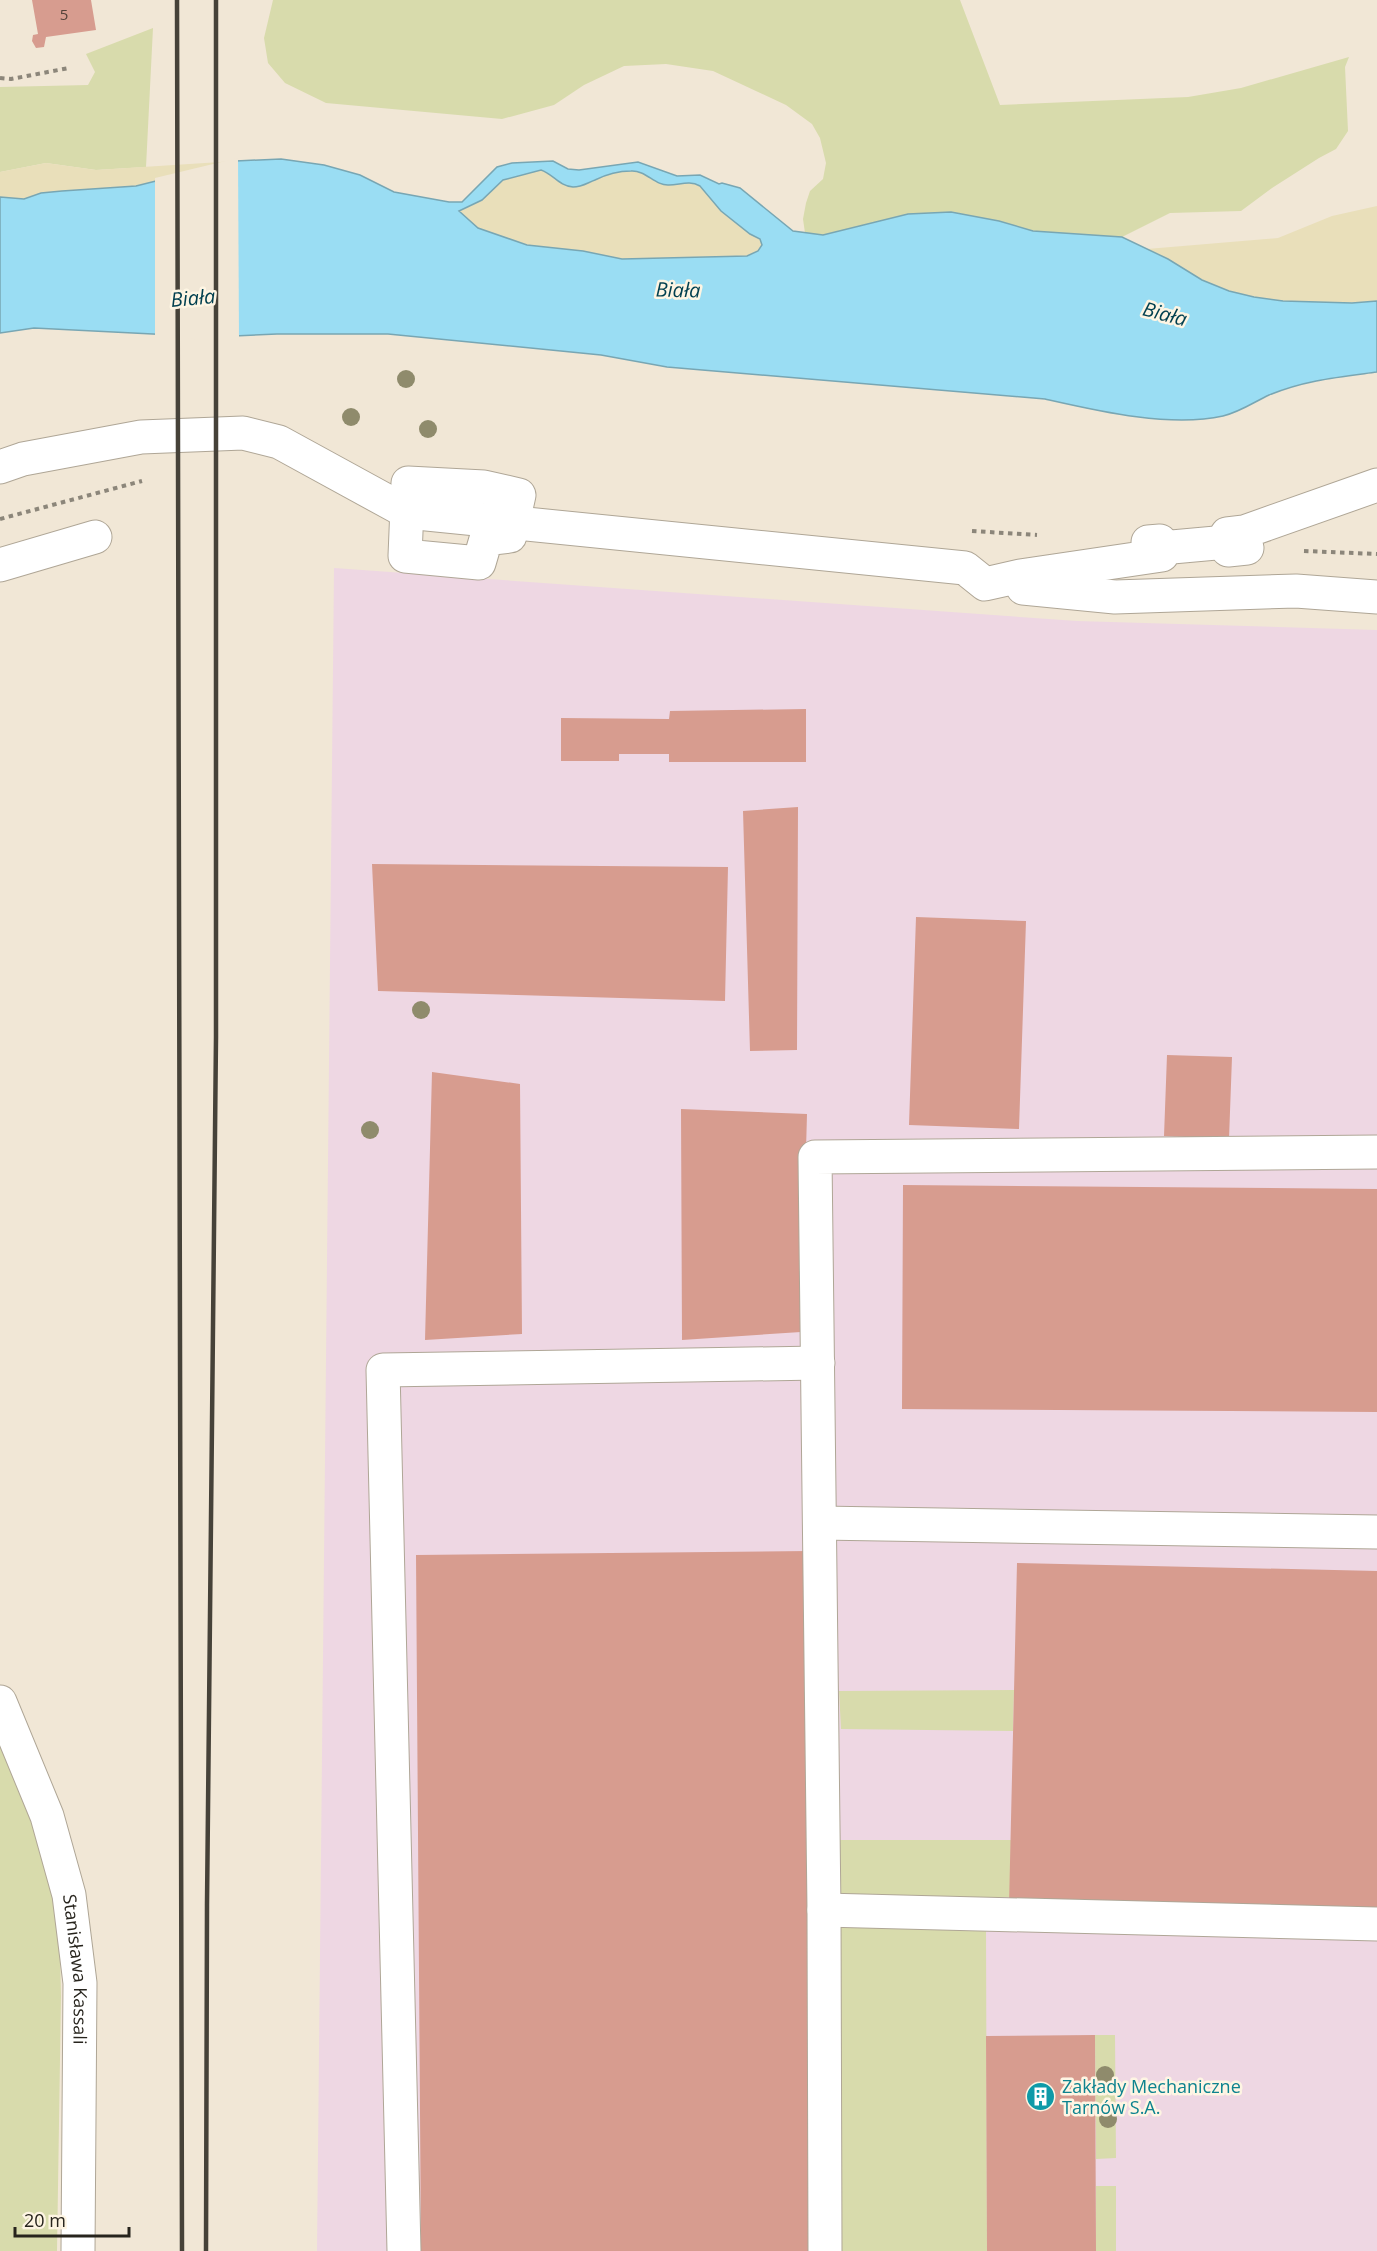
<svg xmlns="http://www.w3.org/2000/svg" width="1377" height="2251" viewBox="0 0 1377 2251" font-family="'Open Sans',sans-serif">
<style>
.industrial{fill:#eed7e3}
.green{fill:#d8dbac}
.sand{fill:#e9dfba}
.water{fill:#9addf3;stroke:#78a6b3;stroke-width:1.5;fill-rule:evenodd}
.pier{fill:#f1e7d6}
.building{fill:#d79c8f}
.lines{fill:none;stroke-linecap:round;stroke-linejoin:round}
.minor-casing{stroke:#afa696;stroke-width:35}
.path{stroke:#8c867a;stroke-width:4;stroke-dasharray:4.5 4.5;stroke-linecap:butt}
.minor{stroke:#fff;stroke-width:33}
.rail{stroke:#464239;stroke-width:4.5}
.tree{fill:#8f8b6c}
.labels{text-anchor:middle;stroke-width:5;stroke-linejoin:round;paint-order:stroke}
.number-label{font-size:15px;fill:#53423a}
.street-label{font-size:18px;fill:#27241d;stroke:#fef5e3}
.culture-label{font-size:18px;fill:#0d838f;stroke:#fef5e3;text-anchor:start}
.water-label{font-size:20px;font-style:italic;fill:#003f4f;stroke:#fef5e3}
</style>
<rect width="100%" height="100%" fill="#f1e7d6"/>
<path class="industrial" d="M334,568L1077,621L1377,630V2251H317Z"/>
<path class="green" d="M273,0H960L1000,105L1188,97L1241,88L1349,57L1345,67L1348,131L1336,149L1319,158L1272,188L1241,211L1170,213L1122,237L1033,231L999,221L908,214L823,235L805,233L803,219L806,203L810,191L823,179L826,163L820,138L812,124L786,105L713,71L666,64L624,66L584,85L554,105L502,119L326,103L285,83L268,63L264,38Z
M153,28L146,167L96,170L46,163L0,172V87L88,85L95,72L86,54Z
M1014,1690L1013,1731L841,1729L839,1691Z
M0,1735L38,1829L59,1909L61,1996L57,2251H0Z
M834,1840H1011L1010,1897H834Z
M986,1922L987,2251H839L834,1924Z
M1095,2035H1115L1116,2158L1096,2159Z
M1096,2186H1116V2251H1096Z"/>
<path class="sand" d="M236,161L136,186L62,191L41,193L24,199L0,197V172L46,163L96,170Z
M541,170L549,173L555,180L584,185C600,177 625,166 643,173C652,176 658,185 668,185C680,185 689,180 700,186L721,211L750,234L760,239L762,245L759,251L747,256L622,259L583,251L527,245L478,228L458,210L471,206L482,200L503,180Z
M1377,206V301C1329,305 1276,304 1229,291C1200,283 1174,262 1147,249L1278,238L1332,216Z"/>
<path class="water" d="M281,159L324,165L360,175L394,192L449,202H462L497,167L512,163L553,161L568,169L579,170L638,162L677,176L700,175L719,184L722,183L740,188L793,231L823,235L908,214L951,212L999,221L1033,231L1122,237L1168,259L1202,280L1229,291L1254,297L1283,301L1352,303L1377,301V372C1339,377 1305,380 1269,395C1254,402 1240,412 1223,416C1170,428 1098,411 1045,399L667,367L601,355L388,334H277L212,337L34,328L0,333V197L24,199L41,193L62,191L136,186L236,161ZM541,170C553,174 559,186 573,187C582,187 587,183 595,180C605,175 619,171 631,171C646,170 655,186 669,185C680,185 689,180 700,186L721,211L750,234L760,239L762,245L758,251L747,256L622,259L583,251L527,245L478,228L459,211L482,200L503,180Z"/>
<path class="pier" d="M238,158L239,339L212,340L155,337V178Z"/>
<path class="building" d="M32,0H91L96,30L46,37L44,47L36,48L32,41L33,35L38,34Z
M806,709V762H669V754H619V761H561V718L669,719L670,711Z
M798,807L797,1050L750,1051L743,811Z
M372,864L728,867L725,1001L378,991Z
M916,917L1026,921L1019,1129L909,1125Z
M1167,1055L1232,1057L1229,1139L1164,1136Z
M432,1072L520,1084L522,1334L425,1340Z
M681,1109L807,1114L801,1332L682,1340Z
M903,1185L1377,1189V1412L902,1409Z
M810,1551L817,2251H421L416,1555Z
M1017,1563L1377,1571V1913L1009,1905Z
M1095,2035L1096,2251H987L986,2036Z"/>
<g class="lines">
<defs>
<g id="minor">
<path d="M0,467L23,459L141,437L243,433L279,442L407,512L965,568L985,584L1020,576L1162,555L1160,541L1148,542"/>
<path d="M408,483L484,487L519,495L510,536L486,539L479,563L405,556Z"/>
<path d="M1161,548L1227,542"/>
<path d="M1247,548L1228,550L1227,534L1244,532L1377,485"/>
<path d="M0,565L95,537"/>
<path d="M1023,588L1115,597L1296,591L1377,597"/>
<path d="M820,1523L1377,1532"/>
<path id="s1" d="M0,1702L47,1816L69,1895L80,1983L78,2251"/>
<path d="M824,1910L1377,1924"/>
<path d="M404,2251L383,1370L818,1363"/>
<path d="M825,2251L824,1910L815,1157L1377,1152"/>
</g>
</defs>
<use href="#minor" class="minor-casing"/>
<path class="path" d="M0,78L11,79L69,68
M0,519L142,481
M972,531L1037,535
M1304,551L1377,554"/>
<use href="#minor" class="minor"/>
<path class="rail" d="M177,0L182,2251
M206,2251L207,1905L216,1037V0"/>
</g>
<g class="tree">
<circle cx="406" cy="379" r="9"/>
<circle cx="351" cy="417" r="9"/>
<circle cx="428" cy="429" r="9"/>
<circle cx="421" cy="1010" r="9"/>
<circle cx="370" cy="1130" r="9"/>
<circle cx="1105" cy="2075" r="9"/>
<circle cx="1108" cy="2119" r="9"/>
</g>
<defs>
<symbol id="building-disc" viewBox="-11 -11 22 22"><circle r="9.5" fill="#0f9aa8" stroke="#fef5e3"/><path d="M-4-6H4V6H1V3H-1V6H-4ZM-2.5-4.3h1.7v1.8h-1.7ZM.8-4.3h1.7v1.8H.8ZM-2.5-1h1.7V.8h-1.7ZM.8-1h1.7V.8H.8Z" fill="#fff"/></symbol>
</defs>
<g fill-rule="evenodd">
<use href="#building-disc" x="1024" y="2080" width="33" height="33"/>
</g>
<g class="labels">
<g class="number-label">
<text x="64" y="20">5</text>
</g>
<g class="street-label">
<text dy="6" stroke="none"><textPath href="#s1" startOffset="280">Stanisława Kassali</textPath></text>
</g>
<g class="culture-label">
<text x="1062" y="2093">Zakłady Mechaniczne<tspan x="1062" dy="21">Tarnów S.A.</tspan></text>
</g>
<g class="water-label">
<text transform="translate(678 290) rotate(1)" y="7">Biała</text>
<text transform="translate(193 298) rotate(-5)" y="7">Biała</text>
<text transform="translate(1165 314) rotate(15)" y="7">Biała</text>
</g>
</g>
<path d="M15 2227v9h114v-9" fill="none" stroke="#27241d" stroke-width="3"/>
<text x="24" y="2227" font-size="18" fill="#27241d" stroke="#fef5e3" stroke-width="4.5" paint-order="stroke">20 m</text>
</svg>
